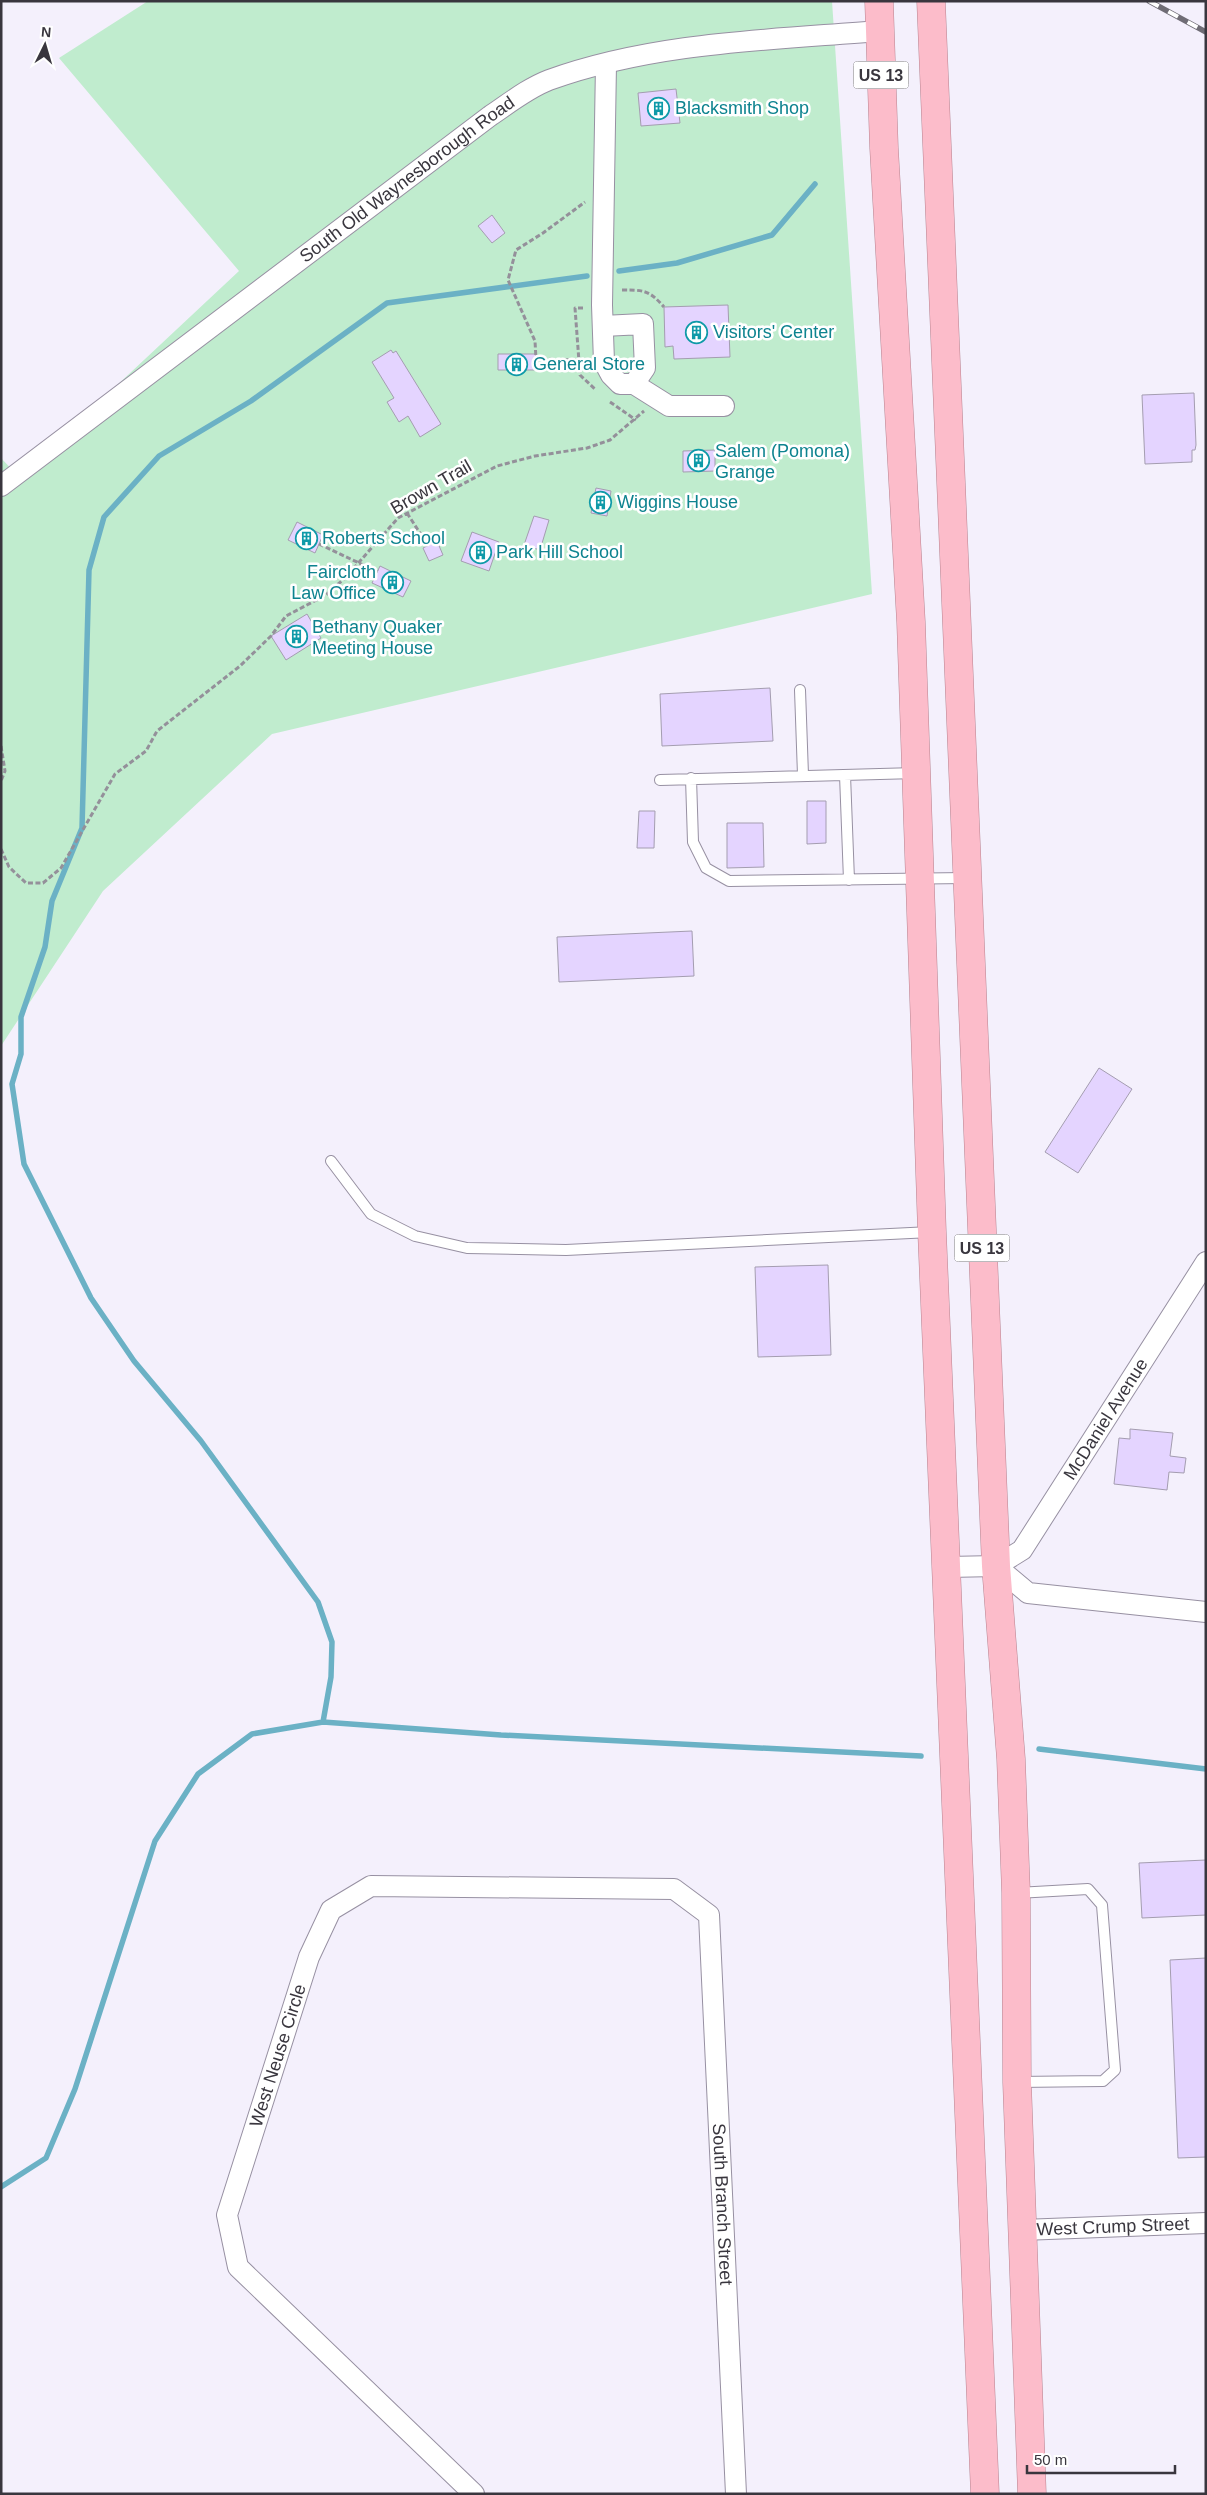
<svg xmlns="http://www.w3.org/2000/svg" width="1207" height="2495" viewBox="0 0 1207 2495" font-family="Helvetica,sans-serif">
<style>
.green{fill:#c0ecce}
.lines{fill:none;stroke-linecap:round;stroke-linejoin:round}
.stream{stroke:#6bb1c5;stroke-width:5.5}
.building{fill:#e4d4ff;stroke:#a49db0}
.service-casing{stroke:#9790a2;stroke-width:12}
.minor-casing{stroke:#9790a2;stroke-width:22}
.trunk-casing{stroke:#b78390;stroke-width:29}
.path{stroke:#94909a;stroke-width:3;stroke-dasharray:5 2.5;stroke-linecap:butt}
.service{stroke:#fff;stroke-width:10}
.minor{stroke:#fff;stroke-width:20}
.trunk{stroke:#fcbcca;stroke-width:28}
.rail-casing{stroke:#6f6c75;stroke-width:5.5}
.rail{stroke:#fff;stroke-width:4;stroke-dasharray:11;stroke-linecap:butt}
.labels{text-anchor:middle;stroke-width:5;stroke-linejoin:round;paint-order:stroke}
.shield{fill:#fff;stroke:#747278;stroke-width:1}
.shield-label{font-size:16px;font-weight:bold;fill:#39363e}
.culture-label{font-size:18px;fill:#0d838f;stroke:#fff;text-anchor:start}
.street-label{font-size:18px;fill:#39363e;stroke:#fff}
</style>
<rect width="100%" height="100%" fill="#f4f0fc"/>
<path class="green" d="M148,1H832L872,594L272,734L103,891L1,1046V458L19,477L239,271L59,58Z"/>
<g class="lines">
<path class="stream" d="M619,271L677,263L772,235L815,184
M323,1722L331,1677L332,1642L318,1602L201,1441L134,1361L91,1298L24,1164L12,1084L21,1054V1017L45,947L52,901L82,828L89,570L104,517L159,456L251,401L387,303L587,276
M1039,1749L1206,1769
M1,2187L46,2158L75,2089L155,1841L198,1774L252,1734L323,1722L501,1735L921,1756"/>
</g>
<path class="building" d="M676,89L680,123L641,126L638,93Z
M492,215L505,233L492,243L478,226Z
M728,305L730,357L674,359L673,346L665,347L664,307Z
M391,350L393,353L396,351L441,424L420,437L408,416L399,422L387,402L394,398L372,362Z
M498,354H536V370H498Z
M1194,393L1196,445L1195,450H1192V462L1145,464L1142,395Z
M715,450V471L683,472V451Z
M596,488L611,491L607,516L591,513Z
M534,516L549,520L540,550L524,545Z
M297,522L323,535L315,553L288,540Z
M472,532L499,542L489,571L461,561Z
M437,541L443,555L429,561L423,548Z
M380,566L411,581L403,597L372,583Z
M307,614L321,638L286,660L271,636Z
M770,688L773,741L662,746L660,694Z
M807,801H826V843L807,844Z
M639,811H655L654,848H637Z
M727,823H763L764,867L727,868Z
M692,931L694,976L559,982L557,937Z
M1099,1068L1132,1089L1078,1173L1045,1152Z
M828,1265L831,1355L758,1357L755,1267Z
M1130,1429L1173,1433L1170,1456L1186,1458L1184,1473L1169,1472L1167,1490L1114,1484L1119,1438L1130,1439Z
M1206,1860V1915L1142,1918L1139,1863Z
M1206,1958V2157L1178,2158L1170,1960Z"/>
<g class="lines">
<defs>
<path id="service" d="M800,690L803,775
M845,775L849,880
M691,778L693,842L706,868L729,881L966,878
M660,780L916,773
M331,1161L371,1214L415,1236L467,1248L566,1250L931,1232
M1017,2082L1103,2081L1115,2070L1102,1905L1088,1889L1017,1893"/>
<g id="minor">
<path d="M606,64L602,305L604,362L611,375L620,384H634L669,406H724"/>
<path d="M603,326L643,324L645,368L634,384"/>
<path id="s1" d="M1,486L490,116C508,104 528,88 549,80C654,42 769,40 880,31"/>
<path id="s2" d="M996,1566L1022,1550L1206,1262"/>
<path d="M948,1567L996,1566L1028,1593L1206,1612"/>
<path id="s3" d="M1022,2230L1206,2223"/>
<path id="s4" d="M474,2494L238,2267L227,2215L309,1957L331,1910L371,1886L674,1889L709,1915L736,2494"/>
</g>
<path id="trunk" d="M879,1L884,148L911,622L932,1232L985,2494
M931,1L996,1566L1011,1759L1016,1893L1017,2082L1032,2494"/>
</defs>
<use href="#service" class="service-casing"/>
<use href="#minor" class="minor-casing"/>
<use href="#trunk" class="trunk-casing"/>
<path class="path" d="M622,290C644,290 649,290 664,307
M583,308H575L580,375L596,390
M577,360L536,359L535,341L508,280L516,250L543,233L585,202
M610,402L636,420
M407,513L425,541
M319,544L378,572
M1,746L5,771L1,781
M1,849L9,867L26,883H43L61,868L115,774L146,751L157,731L240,666L271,636L286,616L326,595L346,577L398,518L497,466L535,456L587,448L610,440L644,411"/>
<use href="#service" class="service"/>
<use href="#minor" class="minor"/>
<use href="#trunk" class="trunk"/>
<defs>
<path id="rail" d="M1149,1L1206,32"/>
</defs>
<use href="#rail" class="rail-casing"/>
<use href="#rail" class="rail"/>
</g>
<defs>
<symbol id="building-ring" viewBox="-11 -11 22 22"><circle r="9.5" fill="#fff" stroke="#0f9aa8" stroke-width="1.5"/><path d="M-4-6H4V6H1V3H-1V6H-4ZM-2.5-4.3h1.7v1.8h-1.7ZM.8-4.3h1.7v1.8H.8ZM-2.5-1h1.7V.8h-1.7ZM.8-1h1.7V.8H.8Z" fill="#0f9aa8"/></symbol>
</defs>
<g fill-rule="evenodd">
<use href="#building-ring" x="646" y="96" width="25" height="25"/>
<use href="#building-ring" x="684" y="320" width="25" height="25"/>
<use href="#building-ring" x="504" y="352" width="25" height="25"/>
<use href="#building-ring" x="686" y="448" width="25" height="25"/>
<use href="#building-ring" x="588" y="490" width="25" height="25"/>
<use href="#building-ring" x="294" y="526" width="25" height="25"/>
<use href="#building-ring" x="468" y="540" width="25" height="25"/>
<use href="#building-ring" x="380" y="570" width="25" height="25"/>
<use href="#building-ring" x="284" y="624" width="25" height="25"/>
</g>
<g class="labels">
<g class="shield">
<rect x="853.5" y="61.5" width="55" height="27" rx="4"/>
<rect x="954.5" y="1234.5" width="55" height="27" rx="4"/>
</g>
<g class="shield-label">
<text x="881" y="81">US 13</text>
<text x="982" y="1254">US 13</text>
</g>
<g class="culture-label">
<text x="675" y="114">Blacksmith Shop</text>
<text x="713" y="338">Visitors' Center</text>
<text x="533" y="370">General Store</text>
<text x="715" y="457">Salem (Pomona)<tspan x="715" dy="21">Grange</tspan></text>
<text x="617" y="508">Wiggins House</text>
<text x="322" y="544">Roberts School</text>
<text x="496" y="558">Park Hill School</text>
<text x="376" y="578" text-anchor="end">Faircloth<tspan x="376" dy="21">Law Office</tspan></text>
<text x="312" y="633">Bethany Quaker<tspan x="312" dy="21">Meeting House</tspan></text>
</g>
<g class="street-label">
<text dy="6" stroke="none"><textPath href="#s1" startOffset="509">South Old Waynesborough Road</textPath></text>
<text transform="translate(431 487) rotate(-30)" y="6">Brown Trail</text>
<text dy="6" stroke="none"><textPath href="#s2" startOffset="186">McDaniel Avenue</textPath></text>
<text dy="6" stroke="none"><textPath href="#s4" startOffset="548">West Neuse Circle</textPath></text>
<text dy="6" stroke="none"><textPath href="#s4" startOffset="1386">South Branch Street</textPath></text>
<text dy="6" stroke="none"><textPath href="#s3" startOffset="91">West Crump Street</textPath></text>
</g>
</g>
<rect width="1207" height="2495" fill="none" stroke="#39363e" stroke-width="5"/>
<g transform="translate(45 45) rotate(5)" stroke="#ffffff" stroke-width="4" paint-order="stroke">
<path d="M0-4L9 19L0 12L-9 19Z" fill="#39363e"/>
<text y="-8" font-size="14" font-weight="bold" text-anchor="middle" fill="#39363e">N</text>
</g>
<path d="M1027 2465v8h148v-8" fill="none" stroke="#39363e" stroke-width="2.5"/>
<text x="1034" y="2465" font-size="15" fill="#39363e" stroke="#ffffff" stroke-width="4" paint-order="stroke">50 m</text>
</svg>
